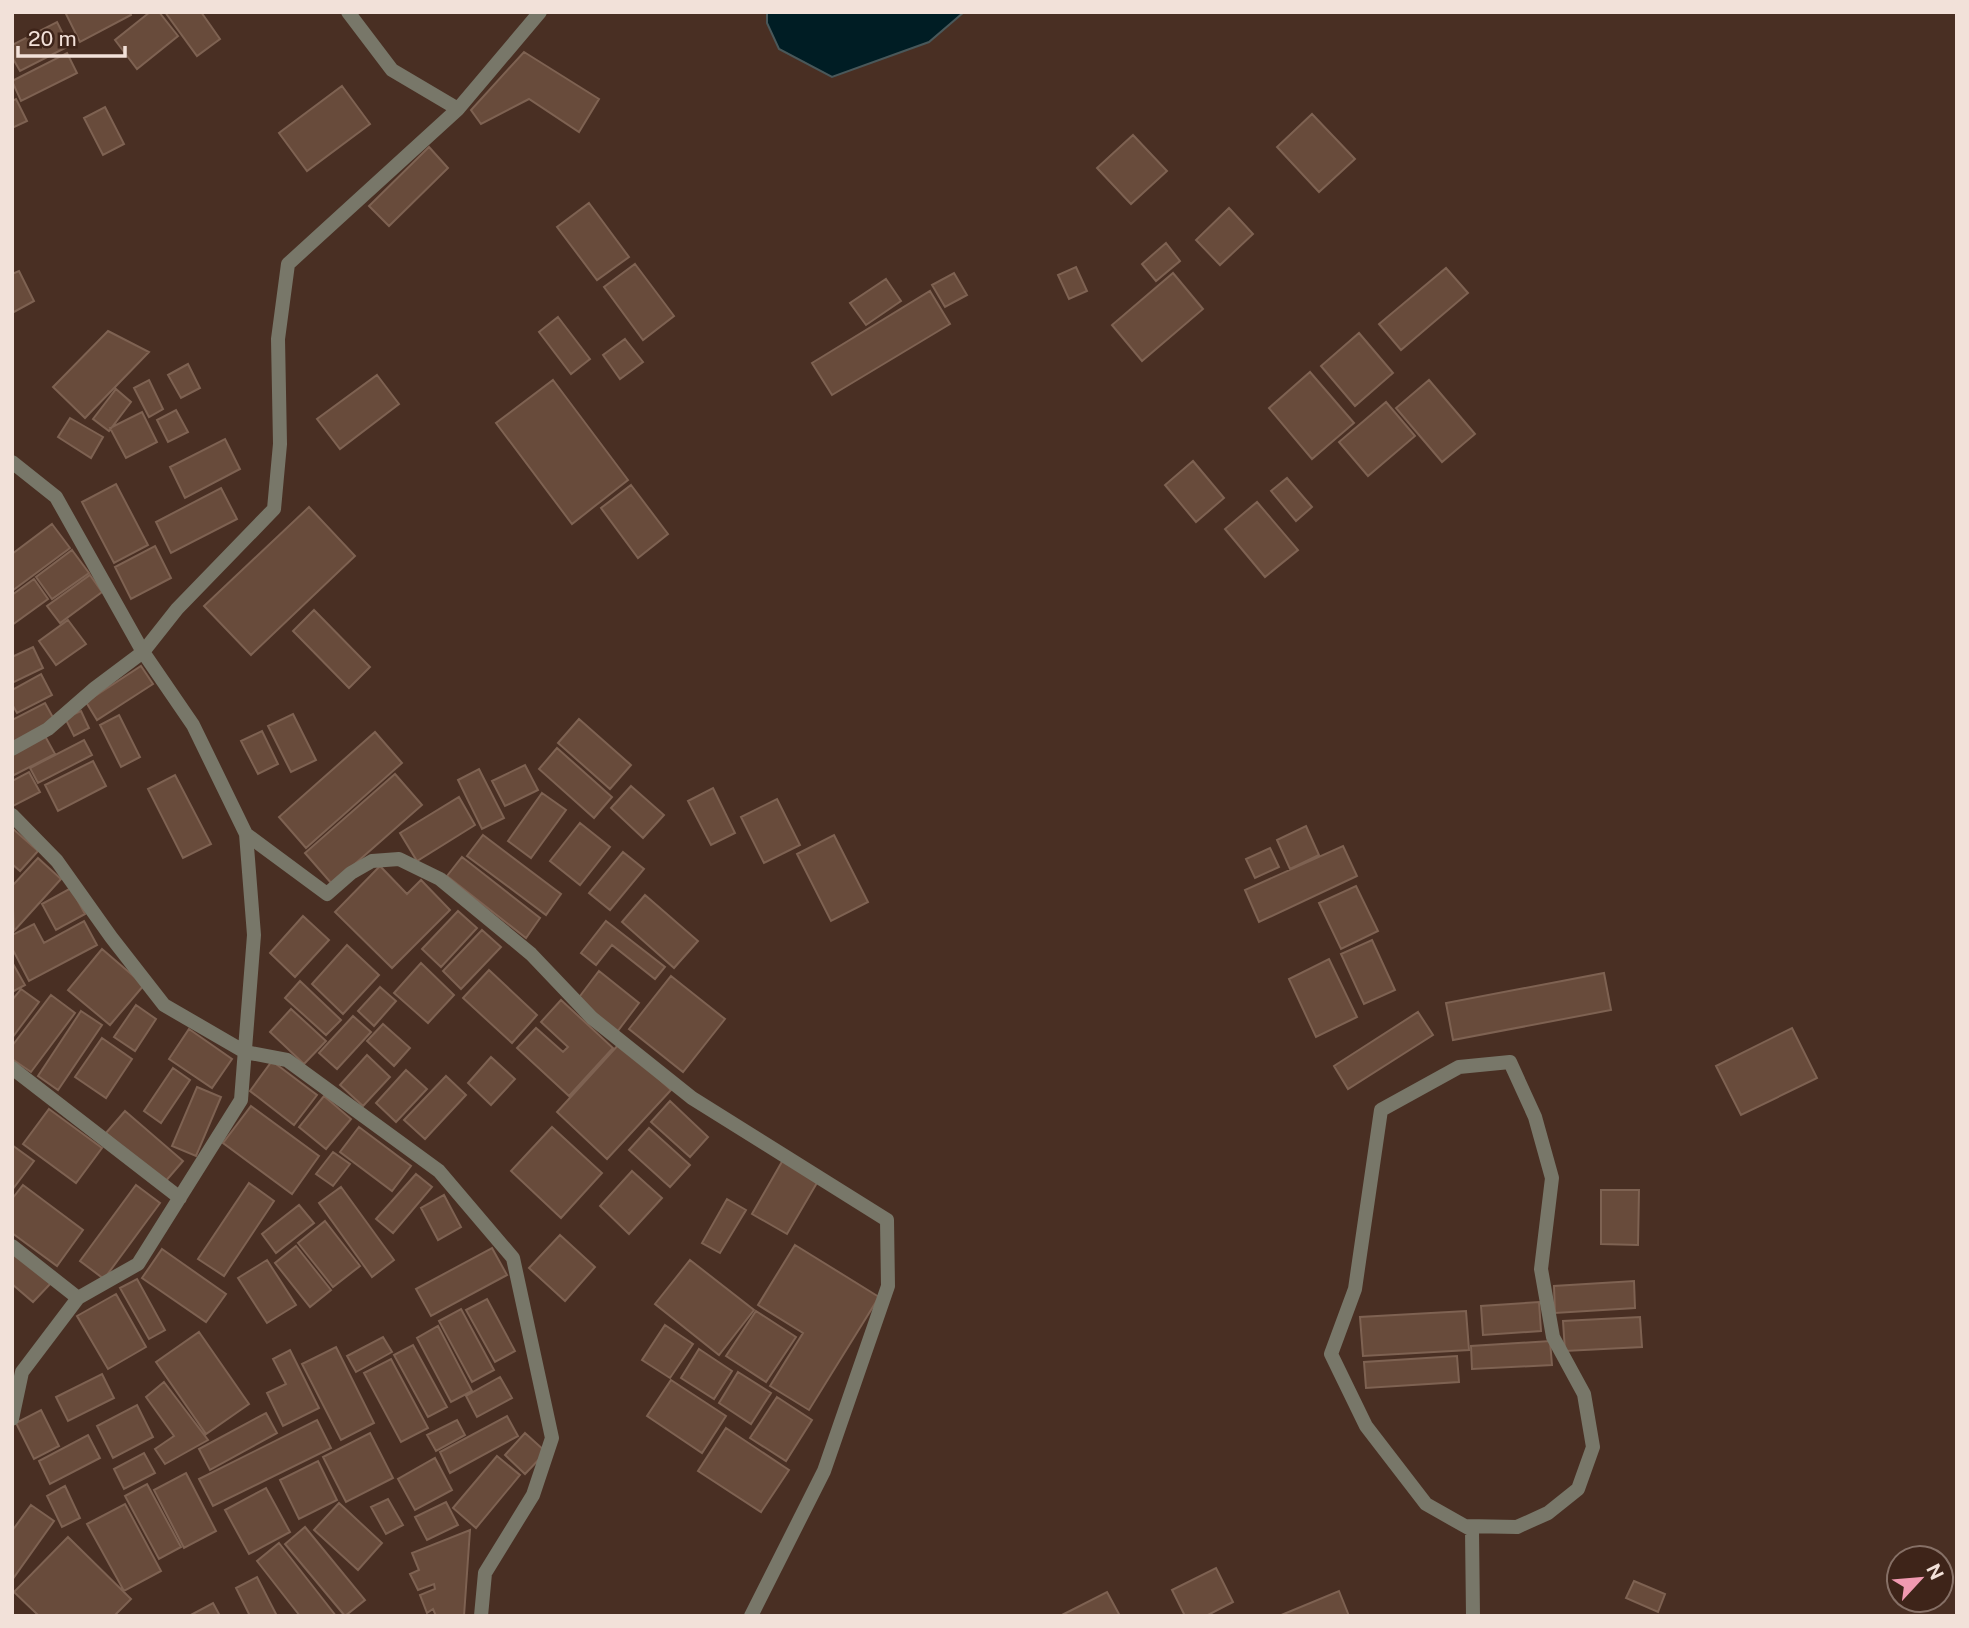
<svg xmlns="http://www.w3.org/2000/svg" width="1969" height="1628" viewBox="0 0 1969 1628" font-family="'Public Sans',sans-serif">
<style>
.water{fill:#001d24;stroke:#49585a;stroke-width:2}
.building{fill:#684b3b;stroke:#7e6252;stroke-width:2}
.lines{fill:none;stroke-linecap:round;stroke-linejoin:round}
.minor{stroke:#787769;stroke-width:14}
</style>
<rect width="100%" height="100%" fill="#492f23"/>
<path class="water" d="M767,12H964L929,42L832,77L779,49L767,23Z"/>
<path class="building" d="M65,12H130L131,15L80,42Z
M150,12H159L178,36L137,69L115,40Z
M165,12H201L220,39L197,56Z
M57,22L69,46L20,71L12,57V45Z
M524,52L599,99L579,132L529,99L481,124L471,110Z
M67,53L77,73L21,101L12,81Z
M342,86L370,124L307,171L279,133Z
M16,99L27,121L12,128V101Z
M105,107L124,144L103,155L84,118Z
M1312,114L1355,159L1319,192L1277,147Z
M1133,135L1167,171L1131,204L1097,168Z
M429,147L448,168L389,226L369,206Z
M589,203L629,257L597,280L557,227Z
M1229,208L1253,234L1220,265L1196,240Z
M1166,243L1180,261L1156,281L1142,264Z
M635,264L674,316L643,340L604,287Z
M1076,267L1087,291L1069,299L1058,275Z
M1446,268L1468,293L1401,350L1379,324Z
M19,271L34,301L12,313V274Z
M954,273L967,295L945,307L932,285Z
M1173,273L1203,309L1142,361L1112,325Z
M886,279L901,301L866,325L850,303Z
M930,291L950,324L832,395L812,363Z
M558,317L590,359L571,374L539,332Z
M108,331L149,352L85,418L53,387Z
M1359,333L1393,373L1355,406L1321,366Z
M625,339L643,362L620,379L603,355Z
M188,364L200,388L181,398L168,375Z
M1310,372L1354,423L1312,459L1269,408Z
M377,375L399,404L340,449L317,419Z
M149,380L163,409L149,417L134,388Z
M553,380L628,480L572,524L496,423Z
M1429,380L1475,434L1442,462L1396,408Z
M116,389L131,402L109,431L93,419Z
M1386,402L1415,436L1368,476L1339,442Z
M176,410L188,432L168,442L157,420Z
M142,412L157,442L126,458L110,428Z
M70,418L103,437L91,458L58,437Z
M225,439L240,469L185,498L170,467Z
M1193,461L1224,498L1196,522L1165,485Z
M1287,478L1312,507L1296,521L1271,491Z
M116,484L148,545L114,563L82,502Z
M631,485L668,534L638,558L601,508Z
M221,488L237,519L171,553L156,522Z
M1257,502L1298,550L1265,577L1225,529Z
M309,507L355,556L251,655L204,606Z
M52,524L70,548L12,591V554Z
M155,546L171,578L131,599L115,567Z
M72,550L89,573L52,599L36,577Z
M90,575L102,592L60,623L47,606Z
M34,579L48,599L12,625V595Z
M314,610L370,667L349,688L293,631Z
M68,620L86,644L56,665L39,641Z
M33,647L43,668L12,683V657Z
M141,666L153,684L97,720L86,702Z
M41,674L52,695L17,713L12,704V690Z
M45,703L55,721L12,744V720Z
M81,711L89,728L74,736L65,718Z
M293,714L316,760L291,772L268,726Z
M119,715L140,757L121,767L100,725Z
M579,719L631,765L610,789L558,743Z
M262,731L278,764L258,774L241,741Z
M375,732L402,763L306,848L279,817Z
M45,736L55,754L12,776V754Z
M84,740L92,755L38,783L30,768Z
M557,748L612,797L594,818L539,769Z
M93,761L106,786L58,811L45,785Z
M525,765L538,790L505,806L492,781Z
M479,769L504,818L482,829L458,780Z
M29,772L40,792L13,806L12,781Z
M395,774L422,805L332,884L305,853Z
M175,775L211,844L183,858L148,789Z
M631,786L664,815L643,838L611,808Z
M713,788L735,833L711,845L688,801Z
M542,793L566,810L531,858L508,841Z
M459,797L475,825L417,861L400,833Z
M777,799L800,845L764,863L741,817Z
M580,823L610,847L580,885L550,861Z
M1306,826L1319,855L1290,869L1277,840Z
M12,828L38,851L20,871L12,864Z
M483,835L561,894L546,915L467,856Z
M834,835L868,902L831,921L797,854Z
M1343,846L1357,876L1259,922L1245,890Z
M1270,848L1279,867L1255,878L1246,859Z
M623,852L644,869L610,910L589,893Z
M462,857L540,918L526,938L447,876Z
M38,858L61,879L14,931L12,886Z
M380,866L407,894L421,880L450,910L392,968L335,912Z
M1356,886L1378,931L1341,949L1319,903Z
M71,888L85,914L56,930L42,904Z
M645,895L698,941L674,968L622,922Z
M458,911L477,928L441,967L422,949Z
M303,916L329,940L295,977L270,953Z
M84,921L97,945L29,981L12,948V935L34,924L44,943Z
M606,921L665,967L655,979L612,945L596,965L581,953Z
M482,930L501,947L461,989L443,971Z
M1372,940L1395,990L1364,1004L1341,954Z
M347,945L379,975L343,1014L312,984Z
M102,949L144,985L110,1025L68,990Z
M1329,959L1357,1017L1316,1037L1289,979Z
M12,962L25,985L12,992Z
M421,963L454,995L428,1023L394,993Z
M489,970L537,1015L512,1043L463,998Z
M599,971L639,1003L617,1032L577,1000Z
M1604,973L1611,1010L1453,1040L1446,1003Z
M671,976L725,1019L683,1072L629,1029Z
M300,981L341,1020L326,1035L285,998Z
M380,987L396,1001L374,1026L358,1011Z
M21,989L39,1002L12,1038V1000Z
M51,995L75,1013L31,1072L12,1059V1046Z
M561,1000L613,1048L569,1096L517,1048L536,1028L563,1052L568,1047L541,1022Z
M136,1005L156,1019L135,1051L114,1037Z
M291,1009L326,1041L304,1064L270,1032Z
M81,1011L102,1025L58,1090L38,1076Z
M1418,1012L1433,1035L1348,1089L1334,1066Z
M353,1016L371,1032L337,1069L319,1053Z
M383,1024L410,1048L394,1066L367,1041Z
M1792,1028L1817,1078L1741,1115L1716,1066Z
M189,1029L232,1059L212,1088L169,1059Z
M102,1038L132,1059L106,1098L75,1077Z
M620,1043L671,1090L607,1159L557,1112Z
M367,1055L390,1077L363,1106L340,1085Z
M491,1057L515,1079L491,1105L468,1083Z
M272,1061L317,1095L294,1125L250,1091Z
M173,1068L190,1080L161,1123L144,1111Z
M406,1070L427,1089L396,1122L376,1103Z
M446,1076L466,1095L425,1139L404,1120Z
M197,1087L221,1097L196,1156L172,1146Z
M324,1096L351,1119L326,1149L299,1127Z
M670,1101L708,1137L690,1157L651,1122Z
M251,1106L319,1156L292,1194L223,1143Z
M49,1109L102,1148L76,1183L23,1144Z
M125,1111L183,1161L164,1183L106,1133Z
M359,1127L411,1166L392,1191L340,1152Z
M552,1127L602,1173L561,1218L511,1171Z
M649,1128L690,1165L670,1187L629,1150Z
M12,1145L34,1161L12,1190Z
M333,1152L350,1164L333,1186L316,1174Z
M783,1160L818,1181L787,1234L752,1214Z
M632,1171L662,1198L629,1234L600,1206Z
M416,1174L432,1187L393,1233L376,1219Z
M249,1183L274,1201L224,1276L198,1259Z
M23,1185L83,1230L57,1266L12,1233V1199Z
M136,1185L160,1203L104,1279L80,1261Z
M341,1187L394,1260L372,1277L319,1203Z
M1601,1190H1639L1638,1245L1601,1244Z
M444,1195L461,1227L438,1240L421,1208Z
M727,1199L746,1210L720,1253L702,1243Z
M299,1205L314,1223L276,1253L262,1234Z
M325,1221L360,1266L333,1287L298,1243Z
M560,1235L595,1267L565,1301L529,1268Z
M795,1245L879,1297L809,1410L770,1386L803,1333L758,1305Z
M296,1246L331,1290L310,1307L275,1263Z
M492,1248L507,1275L431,1316L416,1289Z
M162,1249L226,1294L206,1322L142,1278Z
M15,1252L51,1283L33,1302L12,1284V1256Z
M267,1260L296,1305L267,1323L238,1278Z
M690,1260L754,1310L719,1355L655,1304Z
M137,1279L165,1330L149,1339L120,1288Z
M1634,1281L1635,1308L1555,1313L1554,1286Z
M116,1294L146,1347L108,1369L77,1316Z
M487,1299L515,1351L495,1362L466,1310Z
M1539,1302L1541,1331L1483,1335L1481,1306Z
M461,1309L494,1370L472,1382L439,1321Z
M756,1311L796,1337L766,1382L726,1356Z
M1466,1311L1469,1350L1363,1356L1360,1317Z
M1640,1317L1642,1347L1565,1351L1563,1321Z
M665,1325L693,1344L670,1378L642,1360Z
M438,1326L472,1391L451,1402L417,1338Z
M199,1332L249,1404L206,1434L156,1362Z
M383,1337L392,1352L356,1372L347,1356Z
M1550,1341L1552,1365L1472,1369L1471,1346Z
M413,1345L447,1407L428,1417L394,1355Z
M336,1347L374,1423L341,1440L302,1364Z
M699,1349L732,1371L714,1399L681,1378Z
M290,1350L319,1408L283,1426L267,1393L286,1384L273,1359Z
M1457,1356L1459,1382L1366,1388L1364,1362Z
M391,1359L428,1428L401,1442L364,1373Z
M738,1372L771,1393L751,1424L719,1403Z
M102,1374L114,1398L68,1421L56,1397Z
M500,1377L512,1398L477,1417L466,1396Z
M671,1380L726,1416L702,1453L647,1416Z
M164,1382L208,1440L165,1464L155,1449L174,1436L146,1397Z
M777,1397L812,1420L786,1461L750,1438Z
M137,1405L153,1437L113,1458L97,1426Z
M41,1410L59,1446L34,1459L16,1423Z
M266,1413L277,1433L210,1470L199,1449Z
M507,1416L518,1436L450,1473L440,1452Z
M317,1420L331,1448L213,1506L199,1479Z
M457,1420L465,1435L436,1451L427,1435Z
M726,1428L789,1470L761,1512L698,1471Z
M370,1433L393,1478L346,1502L323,1457Z
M525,1433L546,1452L525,1474L505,1455Z
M88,1435L100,1458L50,1484L39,1461Z
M144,1453L155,1473L124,1489L114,1469Z
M497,1456L520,1475L476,1528L453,1508Z
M435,1458L452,1490L415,1510L398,1479Z
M318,1461L337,1500L299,1519L280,1480Z
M186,1473L216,1531L184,1548L154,1490Z
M147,1484L181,1547L159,1559L125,1496Z
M65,1486L80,1518L62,1527L47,1496Z
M266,1488L290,1532L249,1554L225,1510Z
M388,1499L403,1525L386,1534L371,1507Z
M446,1502L458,1525L427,1540L415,1517Z
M339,1503L382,1543L358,1570L314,1530Z
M125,1504L161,1571L124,1591L87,1524Z
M31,1505L54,1521L12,1580V1531Z
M305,1527L365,1600L345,1616L285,1544Z
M470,1530L464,1616H436L433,1609L427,1613L420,1595L435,1589L434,1584L418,1590L410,1574L419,1570L412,1553Z
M68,1537L131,1599L114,1616H39L14,1592Z
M279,1543L336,1616H300L257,1561Z
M1216,1568L1233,1602L1206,1616H1185L1172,1590Z
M257,1577L277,1616H250L236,1588Z
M1634,1581L1665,1594L1658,1612L1626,1598Z
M1339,1591L1349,1616H1279Z
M1107,1592L1120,1616H1060Z
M213,1603L220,1616H189Z"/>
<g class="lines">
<path class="minor" d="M348,12L392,70L458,109
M12,462L56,497L143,652L193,725L246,834L254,935L241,1100L138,1264L78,1298L22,1372L12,1419
M12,749L48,729L95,688L143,652L177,609L274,509L280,444L278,339L288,264L458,109L540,12
M12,815L57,861L111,937L164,1005L245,1052L287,1060L439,1171L513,1258L552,1438L533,1495L485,1573L481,1616
M246,834L327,894L351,873L372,861L399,859L440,879L531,954L592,1018L692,1098L887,1220L888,1286L824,1471L751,1616
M12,1068L180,1198
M12,1246L78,1298
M1466,1526L1517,1527L1548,1513L1578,1489L1593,1447L1584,1394L1553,1337L1541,1269L1552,1178L1535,1117L1510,1062L1459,1067L1381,1110L1355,1289L1331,1354L1366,1426L1426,1504L1472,1530L1473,1616"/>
</g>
<rect width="1969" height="1628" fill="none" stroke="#f2e1d9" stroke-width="28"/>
<g transform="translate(1920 1579) rotate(64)"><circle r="33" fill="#3e2419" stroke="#867066" stroke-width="2"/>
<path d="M0-5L12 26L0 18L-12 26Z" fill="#f19ab1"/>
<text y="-10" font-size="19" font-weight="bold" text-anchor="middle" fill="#f2e1d9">N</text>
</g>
<path d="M18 46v10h107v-10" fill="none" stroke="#f2e1d9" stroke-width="3.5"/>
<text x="28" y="46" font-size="21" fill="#f2e1d9" stroke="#3e2419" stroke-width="5" paint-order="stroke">20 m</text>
</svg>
